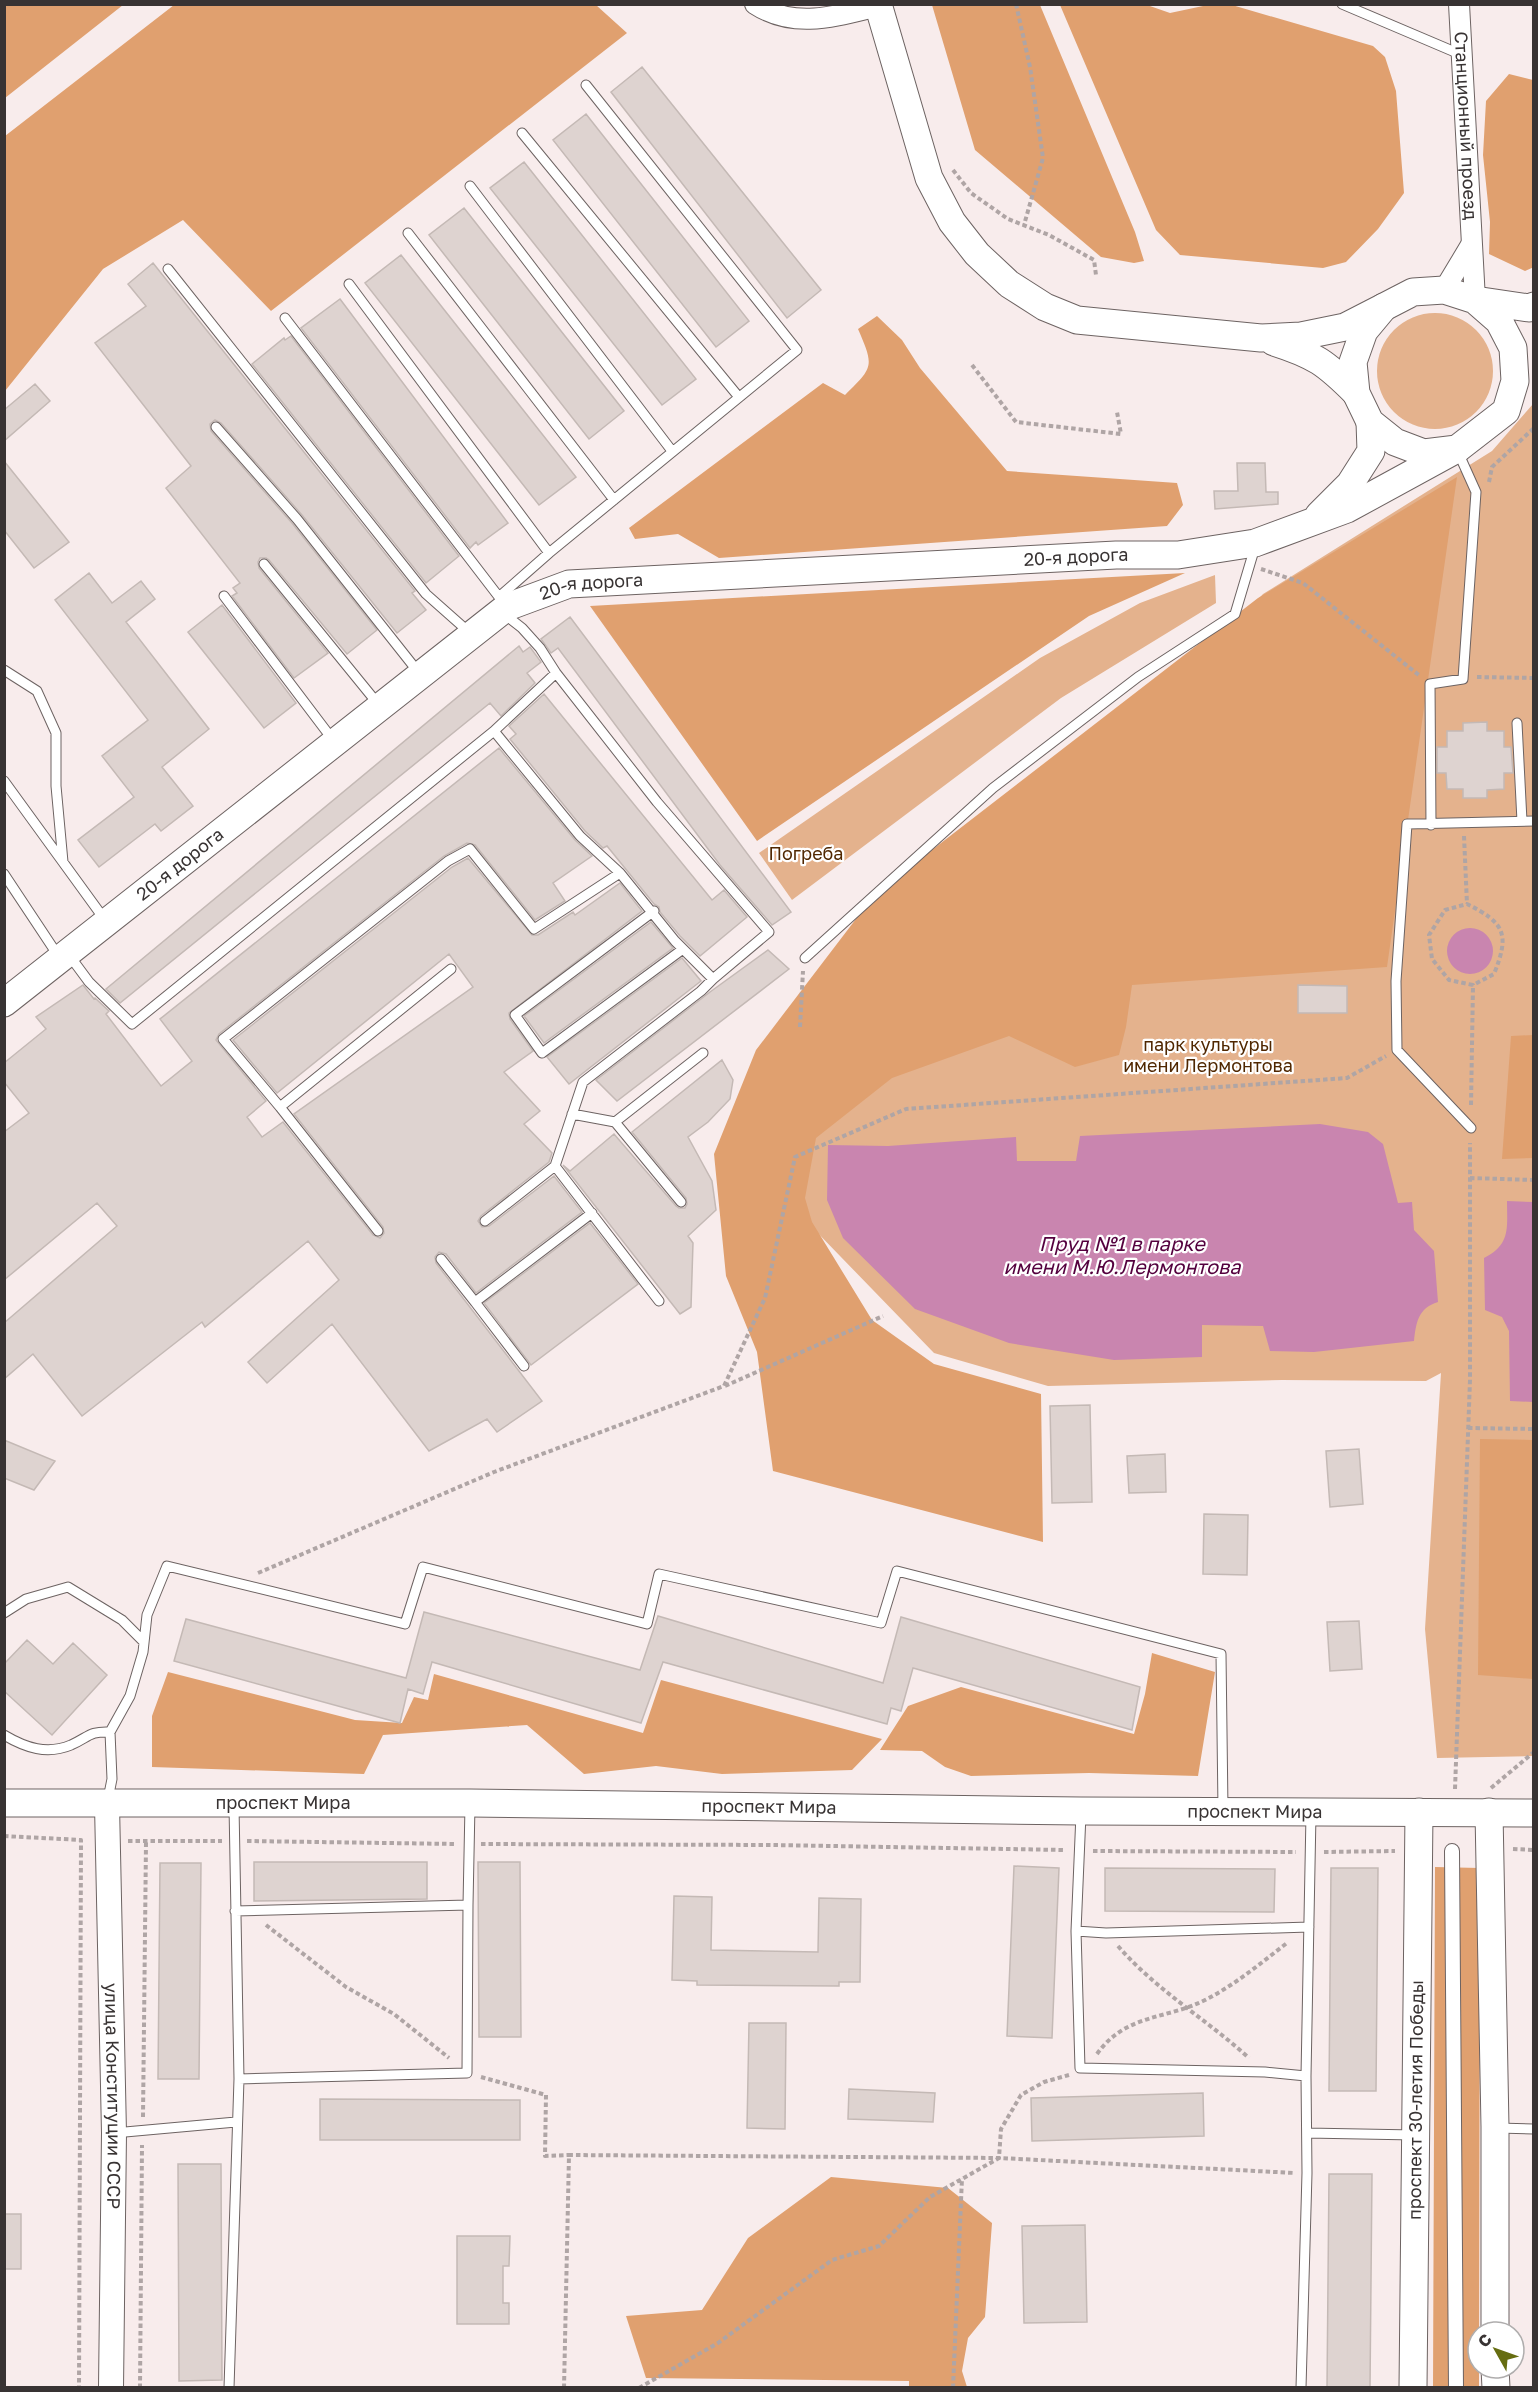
<svg xmlns="http://www.w3.org/2000/svg" width="1538" height="2392" viewBox="0 0 1538 2392" font-family="'Golos Text',sans-serif">
<style>
.green{fill:#e4b28d}
.forest{fill:#e0a06f}
.water{fill:#c985af}
.building{fill:#ded3d0;stroke:#c4b9b5;stroke-width:1.5}
.lines{fill:none;stroke-linecap:round;stroke-linejoin:round}
.service-casing{stroke:#6d6362;stroke-width:11}
.pedestrian-casing{stroke:#6d6362;stroke-width:16}
.minor-casing{stroke:#6d6362;stroke-width:22}
.tertiary-casing{stroke:#6d6362;stroke-width:26}
.secondary-casing{stroke:#6d6362;stroke-width:29}
.path{stroke:#afa5a5;stroke-width:4;stroke-dasharray:4.5 3;stroke-linecap:butt}
.service{stroke:#fff;stroke-width:9}
.pedestrian{stroke:#fff;stroke-width:14}
.minor{stroke:#fff;stroke-width:20}
.tertiary{stroke:#fff;stroke-width:24}
.secondary{stroke:#fff;stroke-width:27}
.labels{text-anchor:middle;stroke-width:4.5;stroke-linejoin:round;paint-order:stroke}
.street-label{font-size:18px;fill:#383333;stroke:#fff}
.park-label{font-size:18px;fill:#502700;stroke:#fff}
.water-label{font-size:20px;font-style:italic;fill:#54003e;stroke:#fff}
</style>
<rect width="100%" height="100%" fill="#f8ecec"/>
<path class="green" d="M1377 371a58 58 0 1 1 116 0a58 58 0 1 1-116 0Z
M1533,404V1756L1437,1758L1425,1629L1441,1373L1426,1381L1282,1380L1048,1386L934,1353L749,1162L1263,594L1492,451Z
M1215,575L1216,603L1061,698L792,900L759,853L1040,658L1140,603Z"/>
<path class="forest" d="M5,4H123V5L5,98Z
M174,5H596L627,33L271,311L183,220L103,269L5,391V136Z
M932,5H1040L1135,232L1144,261L1134,263L1101,257L975,150Z
M1060,5H1147L1170,13L1203,6L1232,5L1373,46L1385,57L1396,91L1404,193L1378,229L1346,262L1323,268L1180,255L1156,230Z
M1509,74L1533,80L1534,267L1525,271L1489,254L1490,222L1483,155L1486,101Z
M877,316L902,340L920,368L1007,471L1177,483L1183,505L1167,526L719,558L678,534L635,539L629,528L823,383L845,395C874,367 874,366 858,329Z
M1457,477L1387,967L1132,985L1126,1027L1119,1055L1075,1067L1009,1036L892,1078L816,1138L805,1198L812,1222L872,1320L934,1364L1041,1394L1043,1542L773,1471L757,1352L726,1276L714,1154L756,1050L875,894L1258,598Z
M1185,573L1089,616L757,841L590,606Z
M1533,1035V1158L1502,1159L1511,1036Z
M1480,1439L1533,1440V1679L1478,1675Z
M1152,1653L1215,1672L1198,1776L1089,1773L971,1776L945,1767L922,1751L880,1750L908,1706L961,1687L1134,1734L1145,1694Z
M168,1672L355,1720L402,1723L414,1697L428,1700L434,1674L643,1733L661,1680L882,1739L852,1770L722,1774L656,1766L584,1774L527,1725L383,1735L364,1774L152,1767V1716Z
M1435,1867L1480,1868L1479,2387L1433,2388Z
M831,2177L948,2188L992,2223L985,2317L968,2338L962,2371L967,2387H909V2381L646,2378L626,2316L702,2310L748,2238Z"/>
<path class="water" d="M1447 951a23 23 0 1 1 46 0a23 23 0 1 1-46 0Z
M1320,1124L1368,1132L1383,1144L1398,1203L1412,1202L1414,1230L1434,1251L1438,1302C1418,1308 1416,1323 1414,1341L1314,1352L1270,1351L1263,1326L1202,1325V1357L1114,1360L1009,1343L915,1309L843,1238L827,1200L828,1145L888,1146L1016,1137L1017,1161H1076L1080,1136Z
M1507,1201L1533,1202V1402L1510,1401L1509,1331L1502,1317L1485,1310L1484,1258C1511,1244 1507,1228 1507,1201Z"/>
<path class="building" d="M642,67L821,290L787,318L611,92Z
M586,114L749,321L716,347L553,140Z
M524,162L696,379L662,405L490,188Z
M464,208L624,411L589,439L429,235Z
M401,255L576,477L539,505L365,283Z
M153,263L415,591L412,593L426,610L397,633L302,515L221,423L215,420L210,424L211,431L292,523L377,630L347,654L269,560L266,558H260L258,562L259,568L328,653L294,678L232,596L237,593L233,588L240,583L166,488L191,466L95,343L146,306L128,284Z
M340,299L508,523L478,545L476,542L470,548L301,328Z
M291,336L459,556L426,583L252,364L284,338L285,340Z
M35,384L50,401L4,441V410Z
M4,461L69,542L34,568L4,530Z
M1237,463H1265L1266,492H1278V504L1215,509L1214,491H1238Z
M89,573L112,603L141,581L155,599L126,622L209,729L162,767L193,806L161,831L155,824L99,867L78,840L134,797L102,756L148,720L55,600Z
M222,605L296,703L264,728L188,632Z
M570,617L791,912L772,925L720,865L558,648L551,653L541,639Z
M519,646L523,652L530,647L541,662L527,673L535,683L501,716L490,703L120,1003L106,989Z
M544,694L712,900L724,890L747,917L700,956L680,936L660,912L659,907L654,904L607,846L603,848L585,831L510,739L516,734L509,726Z
M1487,722V731H1504V747H1511L1513,773H1504V789L1487,790V798H1463V789H1447L1446,773H1437V747H1447V731H1463V723Z
M499,748L575,840L592,856L553,883L565,901L535,920L475,845L467,843L444,856L219,1034L216,1040L266,1101L247,1117L262,1137L283,1122L373,1235L380,1238L384,1233L383,1227L294,1114L473,987L449,954L277,1093L233,1040L452,867L468,858L532,935H538L573,912L575,915L620,883L642,911L509,1013L510,1019L533,1051L504,1072L540,1111L524,1124L552,1153L549,1162L481,1216L478,1221L482,1227L489,1226L554,1176L582,1212L476,1293L446,1254L439,1252L435,1257L436,1263L542,1401L497,1432L487,1419L429,1451L332,1324L267,1383L248,1362L339,1280L308,1241L205,1327L202,1322L82,1416L33,1354L4,1379V1323L117,1226L97,1203L4,1280V1132L29,1113L4,1082V1063L46,1029L36,1017L83,985L94,999L95,998L109,1011L106,1014L161,1086L192,1061L160,1019Z
M651,922L673,948L544,1043L524,1016Z
M768,950L789,969L617,1101L596,1080L710,992Z
M682,958L701,981L569,1084L547,1057Z
M1298,985L1347,986V1013H1298Z
M722,1060L733,1080L730,1099L708,1122L688,1137L712,1181L716,1210L688,1236L693,1243L691,1307L680,1314L563,1165L570,1171L614,1134L676,1206L679,1208H685L687,1204L686,1198L632,1132Z
M590,1223L638,1284L531,1365L484,1303Z
M1090,1405L1092,1502L1052,1503L1050,1406Z
M4,1440L55,1461L34,1490L4,1478Z
M1359,1449L1363,1504L1330,1507L1326,1451Z
M1165,1454L1166,1492L1129,1493L1127,1456Z
M1204,1514L1248,1515L1247,1575L1203,1574Z
M424,1612L640,1670L658,1616L883,1683L901,1617L1140,1687L1132,1730L913,1668L901,1711L891,1708L887,1724L663,1662L641,1723L432,1662L423,1694L408,1689L400,1723L174,1661L186,1619L406,1678Z
M1359,1621L1362,1669L1330,1671L1327,1622Z
M27,1640L53,1664L73,1643L107,1675L52,1735L4,1691V1664Z
M254,1862H427V1899L254,1901Z
M478,1862H520L521,2037H479Z
M160,1863H201L199,2079H158Z
M1014,1866L1059,1868L1052,2038L1007,2036Z
M1105,1868L1275,1869L1274,1912L1105,1911Z
M1331,1868H1378L1376,2091H1329Z
M674,1896L712,1897L711,1950L818,1952L819,1898L861,1899L860,1982H839V1986L697,1985V1981L672,1980Z
M749,2023H786L785,2129L747,2128Z
M849,2089L935,2093L933,2122L848,2119Z
M1203,2093L1204,2136L1032,2141L1031,2098Z
M320,2099L520,2100V2140H320Z
M178,2164H221L222,2380L179,2381Z
M1329,2174H1372L1370,2388H1327Z
M4,2214H21V2269H4Z
M1085,2225L1087,2322L1024,2323L1022,2226Z
M457,2236H510L509,2266H503V2303H509V2324H457Z"/>
<g class="lines">
<defs>
<path id="service" d="M1342,4L1462,55
M522,133L738,396
M470,186L672,451
M408,233L614,500
M168,269L426,594L470,633
M349,284L549,553
M285,318L499,597
M216,427L297,519L419,673
M264,564L378,704
M224,596L333,740
M504,603L499,597L549,553L797,350L586,85
M503,613L522,628L540,648L556,673L657,802L769,932L713,979L675,941L620,873L580,836L494,731L556,673
M4,670L37,691L56,733V786L63,862
M1517,723L1522,821
M4,781L105,920
M1431,825L1430,684L1463,679L1476,492L1458,452
M4,874L59,957
M654,911L515,1015L542,1053L683,949
M69,955L89,982L132,1024L494,731
M805,958L993,788L1138,677L1235,614L1255,547
M451,969L280,1107L223,1039L448,861L470,849L534,929L620,873
M280,1107L378,1231
M572,1114L615,1122L703,1053
M615,1122L681,1202
M1471,1128L1397,1050L1396,981L1407,824L1534,821
M485,1221L555,1166
M441,1259L475,1302
M659,1301L555,1166L583,1082L701,991L713,979
M524,1366L475,1302L592,1213
M4,1613L26,1599L68,1587L122,1620L144,1642
M4,1735C26,1748 47,1755 71,1745C89,1737 89,1731 110,1732
M108,1799L112,1779L110,1732L130,1696L143,1652L147,1615L167,1566L405,1624L423,1567L647,1624L659,1574L881,1623L897,1571L1221,1654L1223,1809
M1081,1814L1076,1931L1080,2068L1265,2072L1306,2076
M468,1905L470,1805
M235,1911L468,1905L467,2073L239,2079
M1076,1931L1106,1933L1309,1927
M1497,2128L1534,2129
M114,2133L236,2122
M1307,2133L1415,2135
M229,2388L239,2079L234,1806
M1301,2388L1307,2173L1306,2076L1311,1814"/>
<path id="pedestrian" d="M1452,1851L1456,2388"/>
<g id="minor">
<path d="M755,4C795,30 836,16 878,6"/>
<path id="s1" d="M1459,4L1475,300"/>
<path d="M1444,290L1471,245"/>
</g>
<g id="tertiary">
<path id="s2" d="M107,1805L114,2133L111,2388"/>
</g>
<g id="secondary">
<path d="M878,4L929,178L952,222L977,254L1009,284L1045,307L1077,320L1261,338L1301,336L1345,327L1384,307"/>
<path d="M1475,300L1499,321L1513,348L1515,381L1506,411L1457,449L1424,453L1395,442L1370,422L1356,393L1353,362L1364,331L1384,307L1413,292L1444,290L1475,300L1529,308L1534,306"/>
<path d="M1274,342C1315,355 1326,363 1356,393"/>
<path d="M1319,515L1350,484L1371,451L1370,422"/>
<path id="s3" d="M4,1003L507,607L569,584L1116,555H1178L1255,543L1347,509L1457,449"/>
<path id="s4" d="M4,1803H470L1081,1811L1534,1813"/>
<path d="M1489,1812L1495,2127V2332"/>
<path d="M1495,2368L1496,2388"/>
<path id="s5" d="M1413,2388L1419,1812"/>
</g>
</defs>
<use href="#service" class="service-casing"/>
<use href="#pedestrian" class="pedestrian-casing"/>
<use href="#minor" class="minor-casing"/>
<use href="#tertiary" class="tertiary-casing"/>
<use href="#secondary" class="secondary-casing"/>
<path class="path" d="M1016,4L1030,67L1043,158L1024,225
M953,170L971,193L1008,219L1049,235L1094,260L1096,275
M972,365L1016,422L1121,434L1117,412
M1489,482L1492,467L1534,428
M1261,569L1303,583L1420,676
M1477,677L1534,678
M1464,836L1467,904
M800,1027L803,971
M1471,1105L1473,985L1449,980L1432,959L1429,935L1445,910L1467,904C1505,923 1510,934 1494,974L1473,985
M1470,1178L1534,1180
M725,1386L883,1316
M1468,1428L1534,1429
M258,1573L494,1472L724,1386L765,1298L795,1157L906,1109L1347,1078L1386,1056
M1491,1788L1534,1752
M1455,1789L1470,1380V1143
M4,1836L81,1840L79,2388
M128,1841H222
M247,1841L456,1844
M481,1844L773,1845L1065,1850
M1513,1849L1534,1850
M1093,1851L1296,1852
M1324,1852L1395,1851
M266,1925L346,1987L394,2014L449,2058
M1118,1946C1156,1990 1206,2019 1249,2058
M1097,2054C1126,2013 1167,2020 1207,1999C1236,1984 1261,1963 1287,1943
M481,2077L546,2095L545,2156L569,2155
M143,2117L146,1842
M140,2388L142,2145
M564,2388L569,2155L999,2158L1295,2173
M639,2388L718,2343L832,2260L879,2246L930,2197L999,2158L1001,2129L1021,2095L1044,2082L1069,2075
M953,2388L962,2178"/>
<use href="#service" class="service"/>
<use href="#pedestrian" class="pedestrian"/>
<use href="#minor" class="minor"/>
<use href="#tertiary" class="tertiary"/>
<use href="#secondary" class="secondary"/>
</g>
<g class="labels">
<g class="street-label">
<text dy="6" stroke="none"><textPath href="#s1" startOffset="122">Станционный проезд</textPath></text>
<text dy="6" stroke="none"><textPath href="#s3" startOffset="1214">20-я дорога</textPath></text>
<text dy="6" stroke="none"><textPath href="#s3" startOffset="728">20-я дорога</textPath></text>
<text dy="6" stroke="none"><textPath href="#s3" startOffset="224">20-я дорога</textPath></text>
<text dy="6" stroke="none"><textPath href="#s4" startOffset="279">проспект Мира</textPath></text>
<text dy="6" stroke="none"><textPath href="#s4" startOffset="765">проспект Мира</textPath></text>
<text dy="6" stroke="none"><textPath href="#s4" startOffset="1251">проспект Мира</textPath></text>
<text dy="6" stroke="none"><textPath href="#s2" startOffset="291">улица Конституции СССР</textPath></text>
<text dy="6" stroke="none"><textPath href="#s5" startOffset="288">проспект 30-летия Победы</textPath></text>
</g>
<g class="park-label">
<text x="806" y="860">Погреба</text>
<text x="1208" y="1051">парк культуры<tspan x="1208" dy="21">имени Лермонтова</tspan></text>
</g>
<g class="water-label">
<text x="1122" y="1251">Пруд №1 в парке<tspan x="1122" dy="23">имени М.Ю.Лермонтова</tspan></text>
</g>
</g>
<rect width="1538" height="2392" fill="none" stroke="#383333" stroke-width="12"/>
<g transform="translate(1496 2350) rotate(310)"><circle r="28" fill="#ffffff" stroke="#afadad" stroke-width="1.5"/>
<path d="M0-4.5L10 22L0 15L-10 22Z" fill="#666d11"/>
<text y="-9" font-size="16" font-weight="bold" text-anchor="middle" fill="#383333">С</text>
</g>
</svg>
